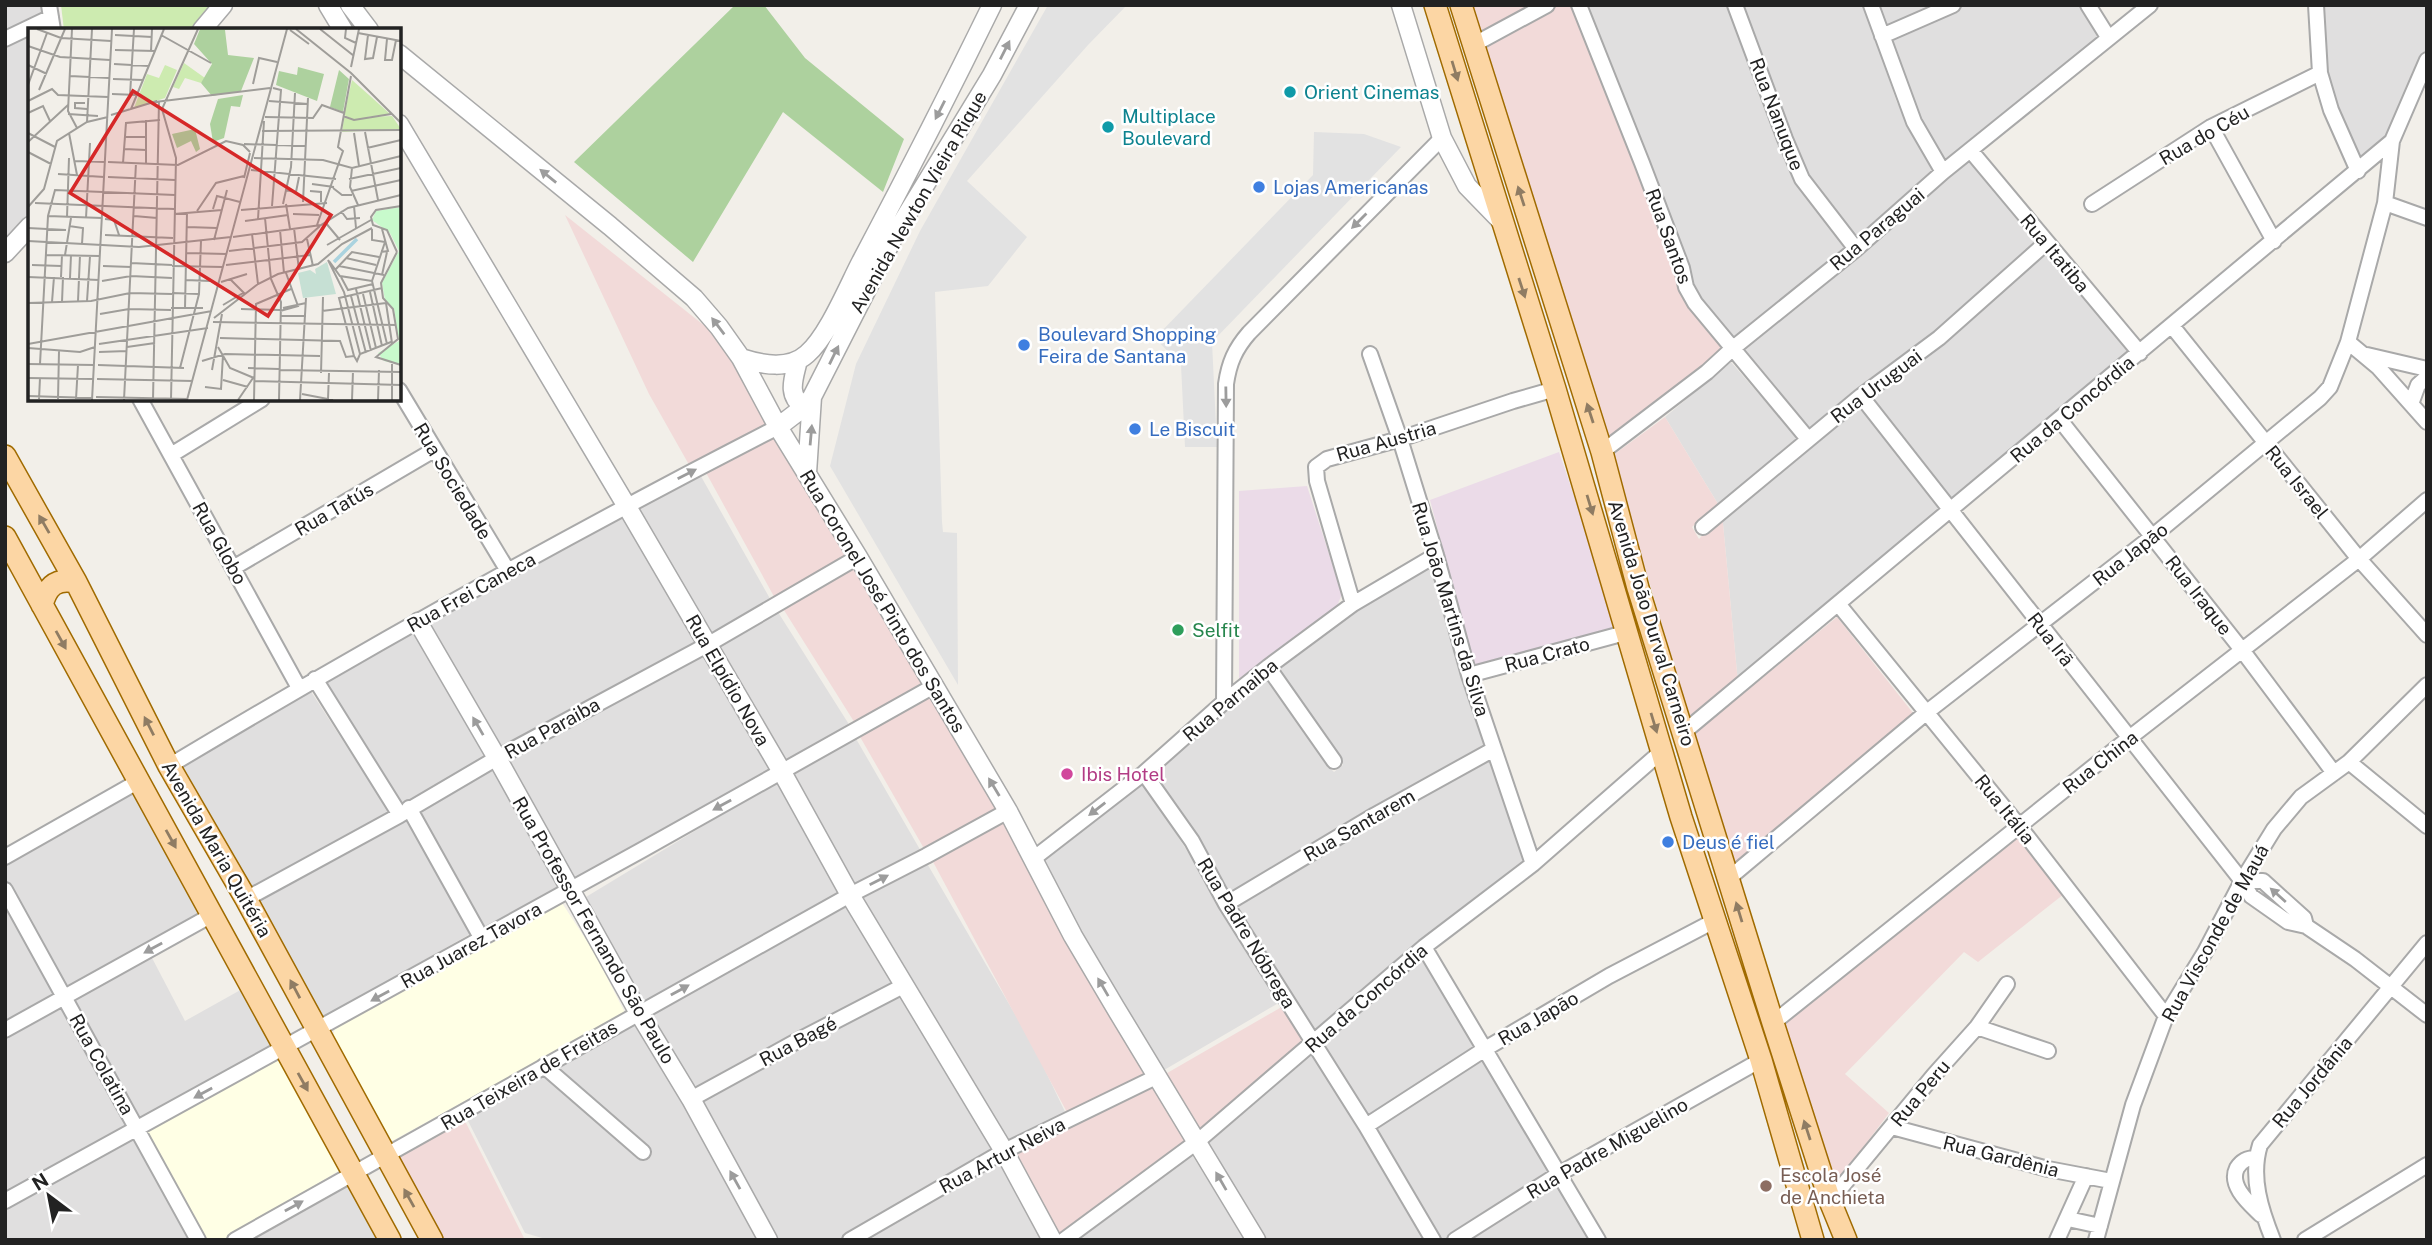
<svg xmlns="http://www.w3.org/2000/svg" width="2432" height="1245" viewBox="0 0 2432 1245" font-family="'Public Sans',sans-serif">
<style>
.residential{fill:#e0dfdf}
.commercial{fill:#f2dad9}
.industrial{fill:#ebdbe8}
.education{fill:#ffffe5}
.grass{fill:#cdebb0}
.forest{fill:#add19e}
.parking{fill:#e2e2e2}
.lines{fill:none;stroke-linecap:round;stroke-linejoin:round}
.minor-casing{stroke:#a9a9a9;stroke-width:18}
.tertiary-casing{stroke:#a9a9a9;stroke-width:21}
.primary-casing{stroke:#a06b00;stroke-width:24}
.minor{stroke:#fff;stroke-width:14}
.tertiary{stroke:#fff;stroke-width:18}
.primary{stroke:#fcd6a4;stroke-width:21}
.oneway{fill:#9c9c9c}
.oneway2{fill:#8f7c63}
.culture-dot{fill:#0f9aa8;stroke:#fff;stroke-width:2.5}
.shop-dot{fill:#3f7fe0;stroke:#fff;stroke-width:2.5}
.leisure-dot{fill:#2e9e5b;stroke:#fff;stroke-width:2.5}
.hotel-dot{fill:#d1479c;stroke:#fff;stroke-width:2.5}
.education-dot{fill:#8d6e63;stroke:#fff;stroke-width:2.5}
.labels{text-anchor:middle;stroke-width:5;stroke-linejoin:round;paint-order:stroke}
.culture-label{font-size:19px;fill:#0d838f;stroke:#fff;text-anchor:start}
.street-label{font-size:19px;fill:#222;stroke:#fff}
.shop-label{font-size:19px;fill:#366cbe;stroke:#fff;text-anchor:start}
.leisure-label{font-size:19px;fill:#27864d;stroke:#fff;text-anchor:start}
.hotel-label{font-size:19px;fill:#b23c85;stroke:#fff;text-anchor:start}
.education-label{font-size:19px;fill:#785e54;stroke:#fff;text-anchor:start}
.inset-river{fill:none;stroke:#aad3df;stroke-width:3.5}
.inset-road{fill:none;stroke:#9f9d99;stroke-width:2}
.view{fill:#d62828;fill-opacity:0.15;stroke:#d62828;stroke-width:3.5}
.inset-edge{fill:none;stroke:#222;stroke-width:3.5}
</style>
<rect width="100%" height="100%" fill="#f2efe9"/>
<path class="residential" d="M5,5H45L46,15L5,35Z
M1582,5H1727L1764,109L1798,172L1852,249L1733,346L1691,286Z
M1744,5H1864L1896,100L1911,133L1934,171L1858,242L1803,166L1780,118L1758,42Z
M1874,5H1946L1883,32Z
M1960,5H2082L2102,34L1942,166L1885,37Z
M2320,5H2427V47L2404,105L2388,139L2362,161L2321,70Z
M30,35V212L5,242V49Z
M1972,156L2040,241L1952,319L1808,436L1735,349Z
M2048,250L2129,353L1952,506L1865,397Z
M1731,362L1797,438L1718,504L1665,417Z
M1861,399L1949,509L1738,683L1722,513Z
M698,471L773,604L708,641L630,507Z
M625,512L702,644L502,750L424,623Z
M1433,563L1488,748L1229,897L1150,775L1266,673L1328,766L1334,772L1343,765L1273,667L1355,608Z
M776,609L850,726L787,764L711,646Z
M414,631L489,756L400,806L324,683Z
M705,651L772,770L573,883L503,760Z
M310,690L391,815L250,890L179,769Z
M855,737L922,853L853,889L789,774Z
M1491,754L1527,859L1314,1035L1233,903Z
M494,765L561,891L482,930L415,810Z
M779,780L845,891L640,1009L581,900Z
M1144,783L1282,1001L1159,1073L1034,862Z
M134,792L203,914L67,990L5,879V864Z
M410,819L470,934L321,1019L256,901Z
M925,860L1033,1045L1067,1116L1008,1144L857,896Z
M849,900L899,984L693,1094L644,1015Z
M5,904L55,995L5,1021Z
M1423,953L1480,1047L1367,1120L1319,1044Z
M151,956L185,1021L244,988L277,1045L140,1122L72,1000Z
M903,990L996,1150L846,1240H774L696,1101Z
M63,1008L128,1126L5,1193V1038Z
M637,1017L759,1240H549L525,1233L465,1115Z
M1313,1052L1425,1240H1260L1201,1140Z
M1482,1055L1550,1172L1446,1240H1440L1371,1126Z
M136,1134L194,1240H5V1205Z
M1190,1152L1246,1240H1069Z
M1003,1157L1055,1240H862Z
M349,1177L385,1240H242Z
M1556,1182L1591,1240H1462Z"/>
<path class="commercial" d="M1467,5H1530L1476,35Z
M1554,5H1575L1686,299L1729,348L1603,447L1478,46Z
M565,215L725,342L773,426L692,470L649,394Z
M1665,417L1718,504L1692,527L1699,539L1722,513L1738,683L1689,716L1612,456Z
M777,433L852,556L777,602L704,469Z
M856,563L929,685L858,728L782,607Z
M1837,617L1913,713L1735,864L1692,735Z
M932,691L1002,811L926,852L859,735Z
M1005,818L1151,1075L1069,1116L931,858Z
M2019,831L2064,894L1978,962L1964,952L1845,1074L1889,1113L1835,1185L1780,1031L1792,1014Z
M1285,1005L1309,1041L1198,1135L1162,1076Z
M1156,1080L1193,1140L1060,1237L1008,1153Z
M463,1117L525,1240H438L391,1158Z"/>
<path class="industrial" d="M1559,452L1619,628L1474,668L1430,500Z
M1307,486L1342,594L1337,606L1239,681V491Z"/>
<path class="education" d="M562,903L594,952L625,1013L392,1141L333,1041L335,1026Z
M281,1050L345,1167L224,1240H202L143,1130Z"/>
<path class="grass" d="M61,5H215L194,30H64Z"/>
<path class="forest" d="M735,5H764L805,58L904,139L883,192L783,112L693,262L574,162Z"/>
<path class="parking" d="M1048,5H1127L1088,45L967,181L1027,237L988,286L935,292L942,522L943,532L957,533L958,685L830,466L856,364L920,231Z
M1314,132L1364,134L1401,147L1212,342L1217,447H1185L1181,365L1155,338L1313,175Z"/>
<g class="lines">
<defs>
<path id="minor" d="M49,5L53,30
M1579,5L1642,163L1682,268L1686,287L1695,303L1808,439
M1735,5L1785,139L1802,179L1856,249
M1871,5L1914,122L1943,172
M2088,5L2108,37
M2316,5L2320,73L2331,110L2358,171
M1882,36L1953,5
M5,39L51,17
M1473,45L1547,5
M2211,127L2274,241
M1971,151L2140,353
M2385,203L2427,218
M2092,204L2211,127L2320,73
M2172,326L2359,559L2427,635
M2348,342L2378,367L2427,422
M1370,354L1400,439L1436,555L1469,675L1533,864
M2367,355L2427,369
M399,390L508,571
M1861,396L2242,881L2251,896L2288,922L2306,926L2355,959L2427,1015
M140,399L299,688
M2411,404L2418,385L2427,377
M2060,420L2242,650L2334,773
M1602,452L1707,372L1732,349L1856,249L1943,172L2150,5
M171,455L262,399
M1703,527L1861,396L1939,338L2046,243
M233,568L434,450
M1353,604L1317,481L1316,467L1327,459L1400,439L1513,401L1555,389
M1839,605L2019,826L2166,1016
M1268,667L1334,761
M1469,675L1625,633
M315,679L400,815
M1224,702L1226,384C1229,363 1235,349 1249,333L1442,138
M1684,732L2392,141L2427,60
M2349,762L2427,826
M169,766C368,647 571,533 778,427
M1144,773L1192,841L1226,904L1366,1126L1433,1240
M409,808L482,939
M5,857L139,781
M1033,859L1144,773L1224,702L1268,667L1353,604L1436,555
M1728,879L1927,712L2153,536L2320,398L2330,387L2348,342L2385,203L2392,141
M2242,881H2263L2304,918L2306,926
M5,890L198,1240
M246,899L400,815L497,758L707,645L858,557
M1226,904L1375,815L1494,749
M1424,947L1598,1240
M1773,1023L2128,739L2359,559L2427,500
M1977,1027L2048,1051
M5,1030L212,915
M544,1066L643,1152
M691,1099L797,1041L905,985
M1366,1126L1485,1049L1609,976L1716,920
M1892,1127L2048,1169L2111,1181
M2256,1158C2248,1158 2242,1160 2237,1168C2228,1186 2250,1204 2261,1215
M5,1201L642,850L934,686
M1830,1201L1934,1075L1977,1027L2007,984
M2068,1219L2100,1226
M235,1240L850,895L926,856L1008,811
M850,1240L1004,1151L1158,1076
M1064,1240L1198,1141L1424,947L1533,864L1662,751
M1455,1240L1559,1174L1761,1060
M2057,1240L2086,1176
M2096,1240L2133,1105L2166,1016L2205,952L2242,881L2274,829L2301,797L2349,762L2427,685
M2273,1240C2261,1210 2250,1177 2260,1145L2427,943
M2305,1240L2427,1165"/>
<path id="tertiary" d="M328,5L343,30
M350,5L369,30
M1401,5L1442,138L1467,186L1501,221
M202,30L223,5
M399,54L610,226L694,298L719,327L741,358L778,427L858,557L1008,811L1073,936L1115,1007L1256,1240
M399,124L626,505L782,772L850,895L1004,1151L1052,1240
M5,253L30,226
M741,358C763,365 789,370 807,354C828,336 848,287 861,262C906,177 950,91 992,5
M798,360C794,378 786,395 804,407
M778,427L804,407L812,397L895,234L992,75L1029,5
M807,473L812,397
M418,622L497,758L639,1013L691,1099L768,1240"/>
<path id="primary" d="M1435,5L1555,389L1681,817L1761,1060L1813,1240
M1461,5L1602,452L1638,588L1773,1023L1830,1201L1846,1240
M5,456L76,582L169,766L246,899L432,1240
M5,537L390,1240
M42,605C47,586 56,578 76,582"/>
</defs>
<use href="#minor" class="minor-casing"/>
<use href="#tertiary" class="tertiary-casing"/>
<use href="#primary" class="primary-casing"/>
<use href="#minor" class="minor"/>
<use href="#tertiary" class="tertiary"/>
<use href="#primary" class="primary"/>
</g>
<defs><path id="oneway-solid" d="M-6-.8H1V-3.2L6.5 0L1 3.2V.8H-6Z" transform="scale(1.75)"/></defs>
<g class="oneway">
<use href="#oneway-solid" transform="translate(1005 50) rotate(-63)"/>
<use href="#oneway-solid" transform="translate(940 110) rotate(117)"/>
<use href="#oneway-solid" transform="translate(548 176) rotate(-141)"/>
<use href="#oneway-solid" transform="translate(1359 221) rotate(135)"/>
<use href="#oneway-solid" transform="translate(718 326) rotate(-127)"/>
<use href="#oneway-solid" transform="translate(834 355) rotate(-64)"/>
<use href="#oneway-solid" transform="translate(1226 397) rotate(89)"/>
<use href="#oneway-solid" transform="translate(811 435) rotate(-85)"/>
<use href="#oneway-solid" transform="translate(687 474) rotate(-27)"/>
<use href="#oneway-solid" transform="translate(478 726) rotate(-120)"/>
<use href="#oneway-solid" transform="translate(994 787) rotate(-121)"/>
<use href="#oneway-solid" transform="translate(722 805) rotate(151)"/>
<use href="#oneway-solid" transform="translate(1097 809) rotate(142)"/>
<use href="#oneway-solid" transform="translate(879 880) rotate(-27)"/>
<use href="#oneway-solid" transform="translate(2278 895) rotate(-138)"/>
<use href="#oneway-solid" transform="translate(153 948) rotate(151)"/>
<use href="#oneway-solid" transform="translate(1103 987) rotate(-120)"/>
<use href="#oneway-solid" transform="translate(680 990) rotate(-29)"/>
<use href="#oneway-solid" transform="translate(380 996) rotate(151)"/>
<use href="#oneway-solid" transform="translate(203 1093) rotate(151)"/>
<use href="#oneway-solid" transform="translate(735 1180) rotate(-119)"/>
<use href="#oneway-solid" transform="translate(1221 1181) rotate(-120)"/>
<use href="#oneway-solid" transform="translate(294 1206) rotate(-29)"/>
</g>
<g class="oneway2">
<use href="#oneway-solid" transform="translate(1455 71) rotate(73)"/>
<use href="#oneway-solid" transform="translate(1521 196) rotate(-108)"/>
<use href="#oneway-solid" transform="translate(1522 288) rotate(72)"/>
<use href="#oneway-solid" transform="translate(1590 413) rotate(-108)"/>
<use href="#oneway-solid" transform="translate(1590 505) rotate(73)"/>
<use href="#oneway-solid" transform="translate(44 524) rotate(-120)"/>
<use href="#oneway-solid" transform="translate(61 640) rotate(61)"/>
<use href="#oneway-solid" transform="translate(1654 723) rotate(73)"/>
<use href="#oneway-solid" transform="translate(149 726) rotate(-117)"/>
<use href="#oneway-solid" transform="translate(171 839) rotate(61)"/>
<use href="#oneway-solid" transform="translate(1739 912) rotate(-107)"/>
<use href="#oneway-solid" transform="translate(295 989) rotate(-118)"/>
<use href="#oneway-solid" transform="translate(303 1082) rotate(61)"/>
<use href="#oneway-solid" transform="translate(1807 1130) rotate(-108)"/>
<use href="#oneway-solid" transform="translate(409 1198) rotate(-119)"/>
</g>
<g class="culture-dot">
<circle cx="1290" cy="92" r="7"/>
<circle cx="1108" cy="127" r="7"/>
</g>
<g class="shop-dot">
<circle cx="1259" cy="187" r="7"/>
<circle cx="1024" cy="345" r="7"/>
<circle cx="1135" cy="429" r="7"/>
<circle cx="1668" cy="842" r="7"/>
</g>
<circle class="leisure-dot" cx="1178" cy="630" r="7"/>
<circle class="hotel-dot" cx="1067" cy="774" r="7"/>
<circle class="education-dot" cx="1766" cy="1186" r="7"/>
<g class="labels">
<g class="culture-label">
<text x="1304" y="99">Orient Cinemas</text>
<text x="1122" y="123">Multiplace<tspan x="1122" dy="22">Boulevard</tspan></text>
</g>
<g class="street-label">
<text transform="translate(1777 114) rotate(69)" y="7">Rua Nanuque</text>
<text transform="translate(2204 135) rotate(-30)" y="7">Rua do Céu</text>
<text transform="translate(918 202) rotate(-60)" y="7">Avenida Newton Vieira Rique</text>
<text transform="translate(1877 229) rotate(-40)" y="7">Rua Paraguai</text>
<text transform="translate(1669 236) rotate(70)" y="7">Rua Santos</text>
<text transform="translate(2055 253) rotate(50)" y="7">Rua Itatiba</text>
<text transform="translate(1876 386) rotate(-37)" y="7">Rua Uruguai</text>
<text transform="translate(2072 409) rotate(-40)" y="7">Rua da Concórdia</text>
<text transform="translate(1386 441) rotate(-16)" y="7">Rua Austria</text>
<text transform="translate(453 481) rotate(59)" y="7">Rua Sociedade</text>
<text transform="translate(2297 482) rotate(51)" y="7">Rua Israel</text>
<text transform="translate(334 509) rotate(-30)" y="7">Rua Tatús</text>
<text transform="translate(220 543) rotate(61)" y="7">Rua Globo</text>
<text transform="translate(2130 554) rotate(-38)" y="7">Rua Japão</text>
<text transform="translate(471 592) rotate(-29)" y="7">Rua Frei Caneca</text>
<text transform="translate(2199 595) rotate(52)" y="7">Rua Iraque</text>
<text transform="translate(883 601) rotate(59)" y="7">Rua Coronel José Pinto dos Santos</text>
<text transform="translate(1451 609) rotate(73)" y="7">Rua João Martins da Silva</text>
<text transform="translate(1652 623) rotate(73)" y="7">Avenida João Durval Carneiro</text>
<text transform="translate(2051 639) rotate(52)" y="7">Rua Irã</text>
<text transform="translate(1547 654) rotate(-15)" y="7">Rua Crato</text>
<text transform="translate(728 680) rotate(60)" y="7">Rua Elpídio Nova</text>
<text transform="translate(1230 700) rotate(-40)" y="7">Rua Parnaiba</text>
<text transform="translate(552 728) rotate(-29)" y="7">Rua Paraiba</text>
<text transform="translate(2100 762) rotate(-38)" y="7">Rua China</text>
<text transform="translate(2005 809) rotate(51)" y="7">Rua Itália</text>
<text transform="translate(1359 825) rotate(-30)" y="7">Rua Santarem</text>
<text transform="translate(217 849) rotate(60)" y="7">Avenida Maria Quitéria</text>
<text transform="translate(594 930) rotate(60)" y="7">Rua Professor Fernando São Paulo</text>
<text transform="translate(1247 933) rotate(59)" y="7">Rua Padre Nóbrega</text>
<text transform="translate(2215 933) rotate(-61)" y="7">Rua Visconde de Mauá</text>
<text transform="translate(471 945) rotate(-29)" y="7">Rua Juarez Tavora</text>
<text transform="translate(1366 998) rotate(-41)" y="7">Rua da Concórdia</text>
<text transform="translate(1538 1018) rotate(-30)" y="7">Rua Japão</text>
<text transform="translate(798 1041) rotate(-28)" y="7">Rua Bagé</text>
<text transform="translate(102 1064) rotate(61)" y="7">Rua Colatina</text>
<text transform="translate(529 1075) rotate(-30)" y="7">Rua Teixeira de Freitas</text>
<text transform="translate(2312 1082) rotate(-50)" y="7">Rua Jordânia</text>
<text transform="translate(1920 1093) rotate(-50)" y="7">Rua Peru</text>
<text transform="translate(1607 1148) rotate(-30)" y="7">Rua Padre Miguelino</text>
<text transform="translate(1002 1155) rotate(-28)" y="7">Rua Artur Neiva</text>
<text transform="translate(2001 1156) rotate(14)" y="7">Rua Gardênia</text>
</g>
<g class="shop-label">
<text x="1273" y="194">Lojas Americanas</text>
<text x="1038" y="341">Boulevard Shopping<tspan x="1038" dy="22">Feira de Santana</tspan></text>
<text x="1149" y="436">Le Biscuit</text>
<text x="1682" y="849">Deus é fiel</text>
</g>
<g class="leisure-label">
<text x="1192" y="637">Selfit</text>
</g>
<g class="hotel-label">
<text x="1081" y="781">Ibis Hotel</text>
</g>
<g class="education-label">
<text x="1780" y="1182">Escola José<tspan x="1780" dy="22">de Anchieta</tspan></text>
</g>
</g>
<g transform="translate(28 28)">
<rect width="373" height="373" fill="#f2efe9"/>
<path d="M156,35L177,50L173,55L157,50L151,61L145,59ZM137,37L149,42L137,70L106,80L119,46L131,50ZM324,52L341,67L362,86L324,91L316,87ZM364,88L373,101L314,104L316,90Z" fill="#cdebb0"/>
<path d="M172,1H229L197,2L200,27L226,30L213,63L184,68L173,55L184,36L166,16ZM270,39L296,46L289,73L248,57L251,43L269,47ZM311,42L321,51L315,84L302,79ZM215,67L212,79L203,78L196,110L185,114L182,96L190,71ZM167,101L172,121L168,124L163,113L149,120L144,106Z" fill="#add19e"/>
<path d="M299,234L308,266L275,270L270,245L282,242L288,246L287,241Z" fill="#c6e0d4"/>
<path d="M373,179V337L356,333L350,325L371,313L366,281L357,272L354,255L371,223L362,205L344,192L348,183Z" fill="#c8facc"/>
<path class="inset-river" d="M306,234L329,211"/>
<path class="inset-road" d="M9,1L33,10L83,13M44,1L40,83L49,100M268,1L323,45L373,95M292,1L326,28M318,1L317,10L328,15M262,2L281,16M330,5L373,13M87,7L124,9M133,7L183,35M340,7L337,31L345,30L349,9M359,11L357,32H364L368,12M0,18L32,29L82,32M87,22L127,23M123,23L124,1M86,36L121,38M0,37L19,46M323,39L331,1M42,48L81,50M85,51L115,52M225,56L231,30L249,34M0,57L19,5M11,62L37,1M84,66L109,67M102,67L106,1M0,73L24,61L30,67L80,69M241,73L280,76M127,74L242,60M57,75H47V80L59,81M103,81L136,1M0,85L15,78L22,93M40,86L70,88M83,87L129,73M315,88L326,92L363,86M237,89L285,90L294,77L316,85M59,94L64,1M234,103L373,102M337,104L350,172M0,105L27,119M41,105L49,147M326,105L331,138M96,109H118M0,114L40,77M216,116L278,118M339,120L373,112M96,121L118,122M0,124L23,136M226,130L295,132L324,140L373,128M47,133L77,134M80,134L150,137L198,113L215,117L222,124M95,135L98,95L132,92M118,136V92M324,140L322,159L330,177M223,142L308,151M30,146L76,149M80,149L147,152M216,150L222,125M321,151L373,140M284,156L306,159M305,160L314,167H324M257,162L268,164L271,149M282,163L293,164V174M323,163L373,152M275,174L280,70M7,175L146,181M255,176L263,139L267,65M258,176L262,201M244,178L253,62L245,60M326,178L328,200M0,179L16,161L29,113L59,94L80,89M185,181L189,168L212,174M213,182L299,175M169,183L188,155L216,148M313,183L319,191L332,190M146,186L194,182M265,186L291,187M20,188L74,190M106,188L129,190M39,189L41,130M58,190L62,115M237,190L243,251L253,274L251,372M77,191L86,192L91,207M230,191L236,93M217,193L260,187M297,194L312,212M289,197L315,123L310,119L323,48M41,198L55,200L54,216M159,199L189,200M0,200L38,202M266,200L271,242M344,201V212L357,214M252,202L256,245M224,206L230,256M77,207L145,210M205,209L293,197L320,180L373,167M279,211L285,238M186,212L199,162M0,213L111,219L203,209M299,217L343,192M201,223L274,214L292,198M353,224L360,223L354,201M369,224L353,255L355,270L365,281L370,311L348,329L373,337M369,224L359,202L345,197L343,189L348,182L373,178M159,225L198,226M18,227L72,228M37,227L43,190M318,230L348,237M300,232L316,264L332,326M301,233L312,248L344,253M103,235L144,237M4,237L33,238M198,237L282,227M75,238L103,239M144,238L195,239M311,238L356,247M308,241L324,224L351,229M354,247L359,224M0,249L71,252M33,249L34,227M313,249L320,262L345,256M42,250L43,227M202,251L217,266M158,252L182,253M74,253L103,248L144,250M344,253L359,316M344,253L357,214M193,254L219,246M328,261L343,323M342,264L354,318M144,265L171,266M335,266L348,320M323,268L338,325M50,273L52,227M59,273L62,228M24,274L26,249M34,274L35,249M0,275L63,273L102,265L144,266M358,275L364,315M195,277L215,265M143,280H175M157,280L159,185M255,280L278,275M213,281L252,282M252,283L270,278L258,245M294,283L358,275M72,286L101,281L143,282M252,288H278M186,290L230,256L250,246L290,236L314,216L344,200M185,294L368,297M192,310L312,313L318,329L326,328L329,333L332,326L363,314M0,316L184,283M71,316L180,300M99,319L127,315M190,319L202,340L226,350M0,320L52,324L67,319M71,324L99,323M326,328L311,270L354,260M174,333L197,326L292,328M0,336L66,337M12,336L20,188L27,162L147,167M70,337L156,340M152,340L171,266L173,213M220,340L251,341M184,342L194,286M251,342L373,344M293,345L295,269M0,350L66,351M69,351L165,353M195,352L220,359M226,353L373,357M177,359L193,361L195,327M274,366L305,372M0,368L64,370M68,369L160,371M11,371L12,350M30,371L31,323M48,371L50,337M300,371L301,345M64,372L84,1M96,372L108,135M125,372L131,73M143,372L148,130L134,81L170,1M159,372L259,1M210,372L225,350M226,372L228,276L263,261M272,372L278,270M324,372L325,343M350,372L351,342M364,372V336"/>
<path class="view" d="M105,63L303,187L240,288L42,165Z"/>
<rect width="373" height="373" class="inset-edge"/>
</g>
<rect width="2432" height="1245" fill="none" stroke="#222222" stroke-width="14"/>
<g transform="translate(49 1196) rotate(328)" stroke="#ffffff" stroke-width="5" paint-order="stroke">
<path d="M0-5L12 26L0 18L-12 26Z" fill="#222222"/>
<text y="-10" font-size="19" font-weight="bold" text-anchor="middle" fill="#222222">N</text>
</g>
</svg>
